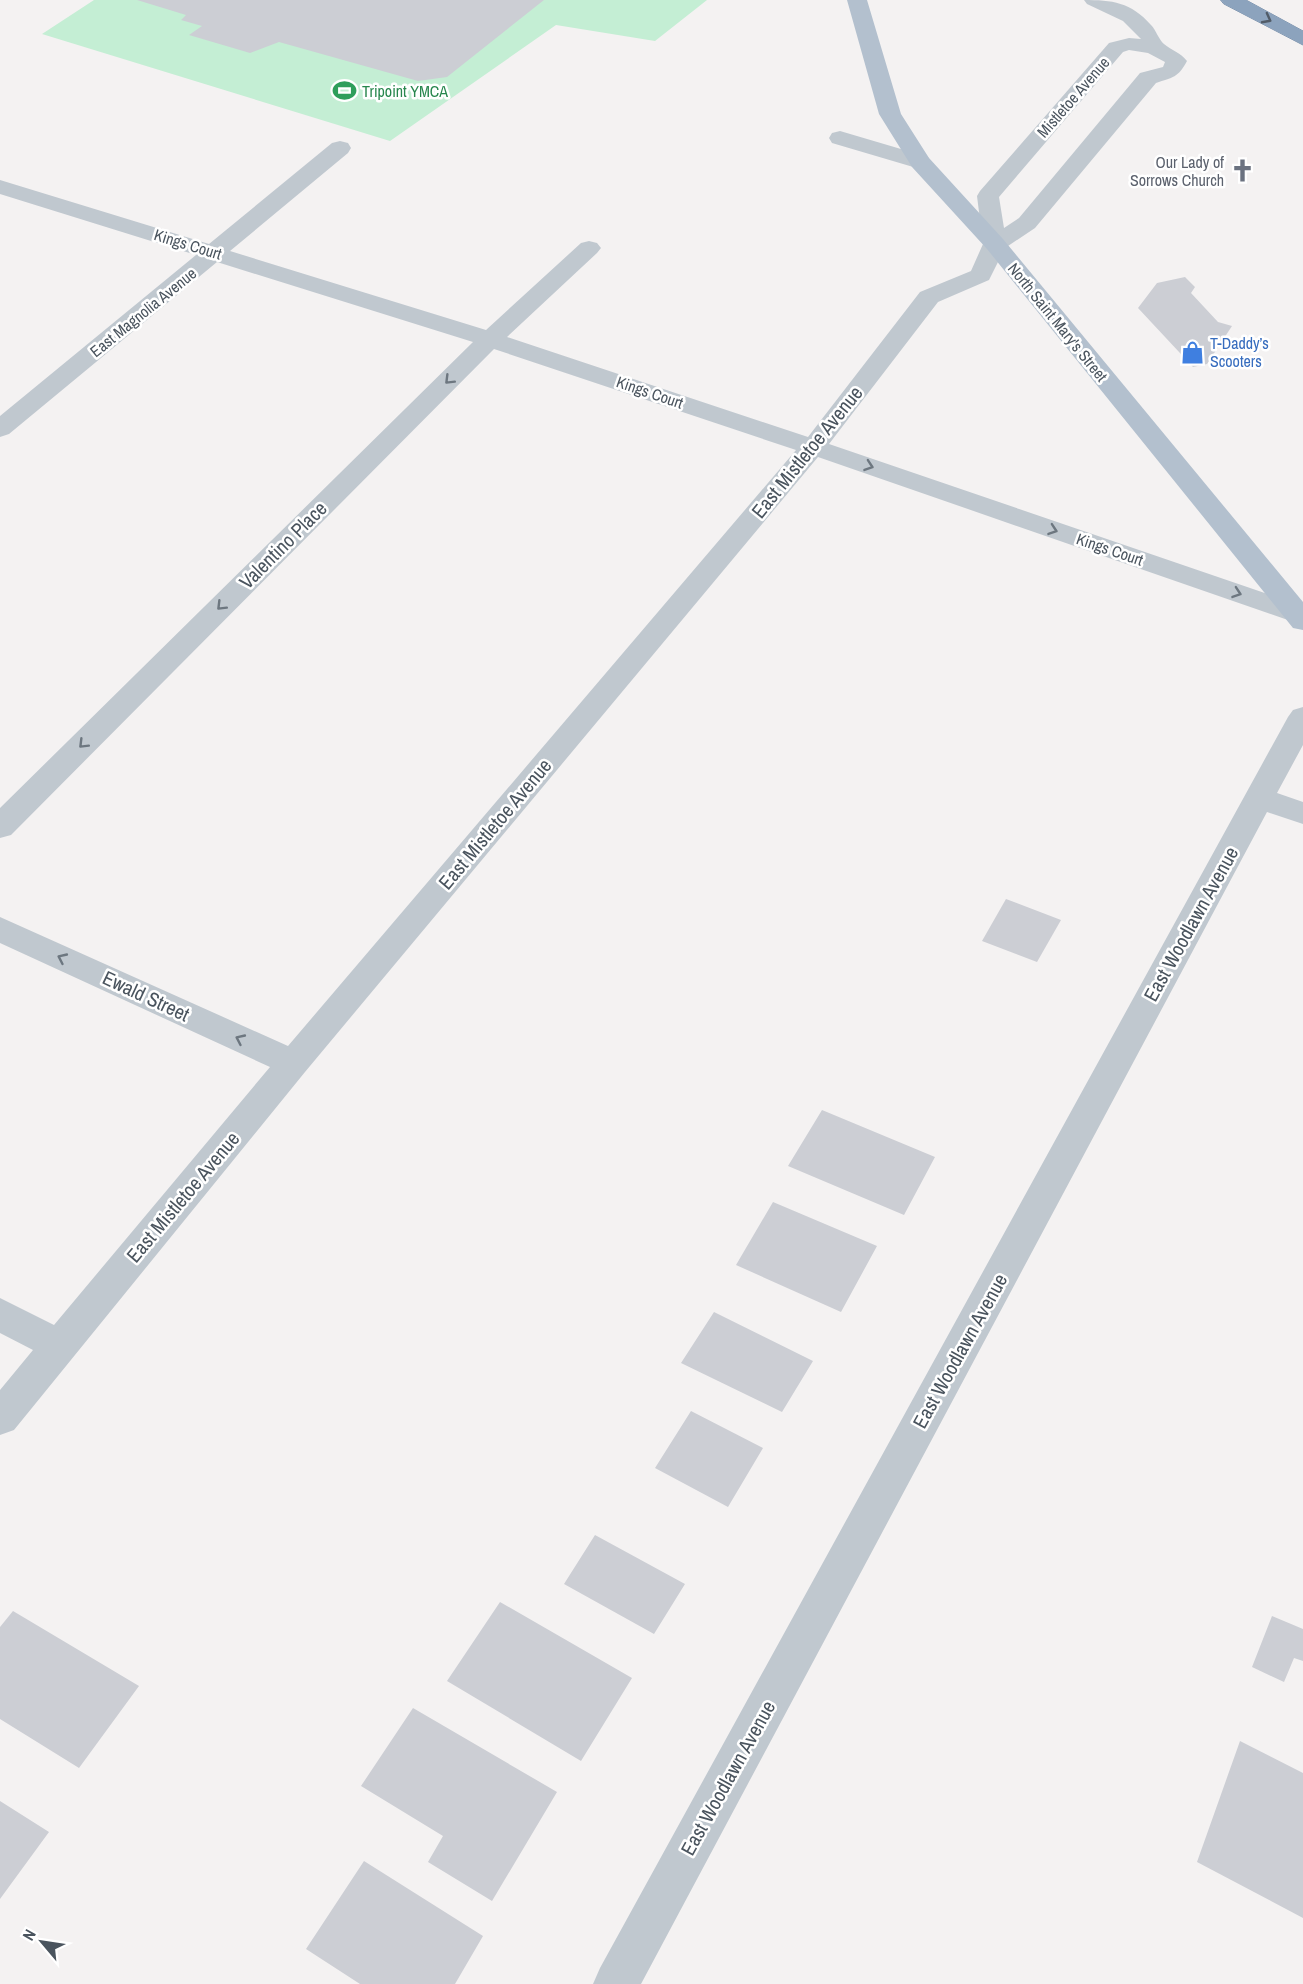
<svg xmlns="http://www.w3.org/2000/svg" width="1303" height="1984" viewBox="0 0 1303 1984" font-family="'Archivo Narrow',sans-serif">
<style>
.green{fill:#c4eed4}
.building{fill:#ccced4}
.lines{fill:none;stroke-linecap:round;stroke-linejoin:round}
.highway-casing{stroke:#778ea9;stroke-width:1}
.minor{fill:#c0c8cf;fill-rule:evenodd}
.major{fill:#b3c0ce;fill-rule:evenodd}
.highway{fill:#8ca3bd;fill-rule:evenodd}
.oneway{stroke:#515c68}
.oneway2{stroke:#6d7780}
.labels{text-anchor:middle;stroke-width:5;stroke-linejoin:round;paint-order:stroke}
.far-leisure-label{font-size:16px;fill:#27864d;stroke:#fff;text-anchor:start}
.far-street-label{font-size:16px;fill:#4a545e;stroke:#fff}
.far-worship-label{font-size:16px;fill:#5b616d;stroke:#fff;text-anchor:end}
.far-shop-label{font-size:16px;fill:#366cbe;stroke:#fff;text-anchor:start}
.street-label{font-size:20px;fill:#4a545e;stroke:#fff}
</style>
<rect width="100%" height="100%" fill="#f4f2f2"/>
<path class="green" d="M94,0H707L655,41L556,25L390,141L42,34Z"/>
<path class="building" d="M137,0H544L447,77L418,81L279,42L250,53L189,35L202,26L181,20L186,15Z
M1185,277L1195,287L1191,293L1218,322L1232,326L1207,364L1193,367L1138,308L1157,283Z
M1006,899L1061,920L1037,962L982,941Z
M822,1110L935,1157L904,1215L788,1166Z
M773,1202L877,1246L841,1312L736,1265Z
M714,1312L813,1361L782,1412L681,1363Z
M691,1411L763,1448L728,1507L655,1468Z
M595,1535L685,1584L654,1634L564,1584Z
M500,1602L632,1678L581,1761L447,1681Z
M13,1611L139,1686L79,1768L0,1719V1627Z
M1272,1616L1303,1629V1661L1294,1658L1284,1682L1252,1667Z
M413,1708L557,1792L492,1901L428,1862L443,1836L361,1786Z
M1240,1741L1303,1773V1918L1197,1862Z
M0,1801L49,1832L0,1899Z
M364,1861L483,1936L455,1984H360L306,1949Z"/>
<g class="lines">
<defs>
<path id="highway" d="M1221,0H1246L1303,31V45L1224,4Z"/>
</defs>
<use href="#highway" class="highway-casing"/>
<path class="minor" d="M1084,0C1112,0 1131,2 1151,25C1156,30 1159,40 1164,44C1172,51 1180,52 1187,61C1178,78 1173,77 1156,83L1035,228L1005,248L989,280L938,302L829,444L1303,606V620L1295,622L1285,619L818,457L305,1072L14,1430L0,1435V1390L33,1350L0,1333V1298L54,1325L270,1067L0,943V917L288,1046L796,450L494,349L11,835L0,838V808L473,342L217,262L9,434L0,437V416L196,255L0,194V180L209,244L332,143L340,141L348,143L351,148L348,153L230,251L486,330L581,243L589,241L597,243L601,248L597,253L507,337L808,437L920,292L971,271L983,244L977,196L980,191L1109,43L1129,38L1141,39L1123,21L1087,4ZM1129,50L1148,53L1165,62L1163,67L1140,73L1019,218L1004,228L999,197L1123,52Z
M840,131L928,157L931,162L928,167L920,169L832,143L829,138L832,133Z
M1303,707V745L1277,793L1303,802V824L1267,812L641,1984H593L600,1968L1288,717L1293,710Z"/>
<path class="major" d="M847,0H867L901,114L929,158L1003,239L1303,602V630L1293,628L987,249L912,167L879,114Z"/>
<use href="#highway" class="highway"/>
</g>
<defs><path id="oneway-chevron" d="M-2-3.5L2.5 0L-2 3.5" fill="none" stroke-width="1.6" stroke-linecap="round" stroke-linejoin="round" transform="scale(1.5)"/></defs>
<use class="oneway" href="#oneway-chevron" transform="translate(1267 19) rotate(28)"/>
<g class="oneway2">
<use href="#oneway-chevron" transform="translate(449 380) rotate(135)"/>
<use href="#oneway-chevron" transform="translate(869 466) rotate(19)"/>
<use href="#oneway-chevron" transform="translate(1053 530) rotate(19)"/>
<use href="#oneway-chevron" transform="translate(1237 593) rotate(19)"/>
<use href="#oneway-chevron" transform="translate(221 606) rotate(135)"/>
<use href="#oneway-chevron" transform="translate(83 744) rotate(135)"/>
<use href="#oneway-chevron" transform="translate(62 958) rotate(-155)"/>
<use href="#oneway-chevron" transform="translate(240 1039) rotate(-155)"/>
</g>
<defs>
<symbol id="stadium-bare" viewBox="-9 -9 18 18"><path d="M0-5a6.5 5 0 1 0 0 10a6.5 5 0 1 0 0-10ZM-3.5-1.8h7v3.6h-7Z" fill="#2e9e5b" stroke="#fff" stroke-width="2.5" paint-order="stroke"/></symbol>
<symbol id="church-bare" viewBox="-9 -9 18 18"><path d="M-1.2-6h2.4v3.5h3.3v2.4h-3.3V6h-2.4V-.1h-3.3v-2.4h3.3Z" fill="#6b7280" stroke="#fff" stroke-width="2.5" paint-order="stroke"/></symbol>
<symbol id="shop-bare" viewBox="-9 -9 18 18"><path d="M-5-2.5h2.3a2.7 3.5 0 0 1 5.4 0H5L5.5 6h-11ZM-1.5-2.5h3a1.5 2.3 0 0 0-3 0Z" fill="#3f7fe0" stroke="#fff" stroke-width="2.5" paint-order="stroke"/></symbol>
</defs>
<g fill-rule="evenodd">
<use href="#stadium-bare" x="328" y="74" width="33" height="33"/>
<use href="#church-bare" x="1226" y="154" width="33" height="33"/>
<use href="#shop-bare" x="1176" y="336" width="33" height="33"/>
</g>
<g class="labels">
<g class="far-leisure-label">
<text x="362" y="97">Tripoint YMCA</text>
</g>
<g class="far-street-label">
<text transform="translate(1073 97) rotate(-49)" y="6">Mistletoe Avenue</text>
<text transform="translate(188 244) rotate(17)" y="6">Kings Court</text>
<text transform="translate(143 312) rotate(-39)" y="6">East Magnolia Avenue</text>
<text transform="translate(1058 322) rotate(51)" y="6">North Saint Mary's Street</text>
<text transform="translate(650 392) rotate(19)" y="6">Kings Court</text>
<text transform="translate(1110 549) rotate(19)" y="6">Kings Court</text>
</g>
<g class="far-worship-label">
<text x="1224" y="168">Our Lady of<tspan x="1224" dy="18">Sorrows Church</tspan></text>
</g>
<g class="far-shop-label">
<text x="1210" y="349">T-Daddy’s<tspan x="1210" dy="18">Scooters</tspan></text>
</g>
<g class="street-label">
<text transform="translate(807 452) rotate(-51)" y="7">East Mistletoe Avenue</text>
<text transform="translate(283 545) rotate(-45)" y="7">Valentino Place</text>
<text transform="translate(495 824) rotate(-50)" y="7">East Mistletoe Avenue</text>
<text transform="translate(1191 924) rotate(-61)" y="7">East Woodlawn Avenue</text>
<text transform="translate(146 996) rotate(25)" y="7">Ewald Street</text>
<text transform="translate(183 1197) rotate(-50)" y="7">East Mistletoe Avenue</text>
<text transform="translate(960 1351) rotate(-61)" y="7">East Woodlawn Avenue</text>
<text transform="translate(728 1778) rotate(-61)" y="7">East Woodlawn Avenue</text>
</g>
</g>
<g transform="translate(42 1942) rotate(299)" stroke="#ffffff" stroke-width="4.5" paint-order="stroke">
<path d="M0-4.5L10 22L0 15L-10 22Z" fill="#4a545e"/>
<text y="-9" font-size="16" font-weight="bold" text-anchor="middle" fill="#4a545e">N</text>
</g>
</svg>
